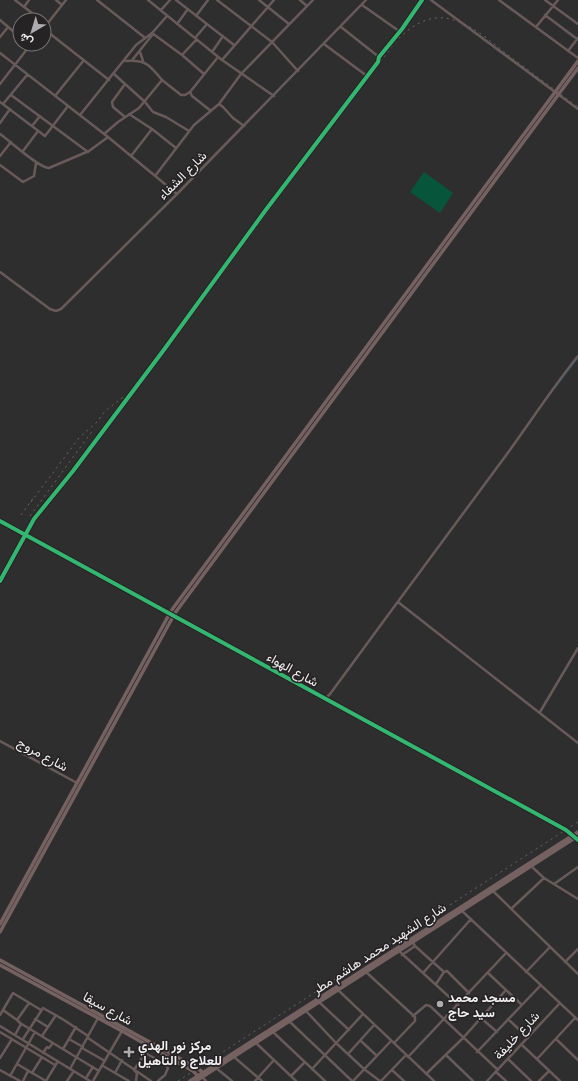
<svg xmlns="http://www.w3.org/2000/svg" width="578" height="1081" viewBox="0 0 578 1081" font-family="Karla,Vazirmatn,sans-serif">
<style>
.green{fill:#07553b}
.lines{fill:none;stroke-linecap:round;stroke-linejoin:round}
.stream{stroke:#085e7c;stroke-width:1}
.minor{stroke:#695a5a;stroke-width:2.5}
.major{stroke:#746160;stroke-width:3.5}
.rail{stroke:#6b6465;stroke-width:1;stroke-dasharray:2 4;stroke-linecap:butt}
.cycleway-casing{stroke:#262325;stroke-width:6}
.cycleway{stroke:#33b770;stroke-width:4}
.poi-dot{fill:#aeacae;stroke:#262325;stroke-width:1.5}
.labels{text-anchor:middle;stroke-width:3.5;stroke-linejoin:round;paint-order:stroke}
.street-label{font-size:13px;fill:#f2f0f2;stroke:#262325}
.poi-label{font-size:13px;font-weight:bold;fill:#f2f0f2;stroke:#262325;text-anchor:start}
</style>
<rect width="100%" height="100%" fill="#2f2e2f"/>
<path class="green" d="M424,172L453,193L440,213L410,192Z"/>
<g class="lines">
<path class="stream" d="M555,388L578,358"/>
<path class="minor" d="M15,0L41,20
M56,0L62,5
M97,0L144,37
M148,0L222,60L274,96
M176,0L234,45
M217,0L272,42L298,71
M259,0L289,24
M300,0L307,6
M431,0L578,109
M499,0L578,58
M545,0L578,24
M362,5L399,31
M24,7L29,0
M161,10L170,0
M545,15L577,39
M196,16L208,0
M0,20L20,37
M177,24L188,9
M341,27L379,57
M536,27L558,0
M44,28L66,0
M44,29L109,80
M152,33L182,55
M0,37L8,27
M195,38L207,24
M196,40L182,55L204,74
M324,44L367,76
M568,51L578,38
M140,52L143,61
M212,52L223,36
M0,53L108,137L177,194
M133,59L153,34
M222,60L274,0
M114,74L145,102L153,112L166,117L189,131
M162,80L181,95H185L190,92L218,57
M0,84L31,44
M190,92L192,96L211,111
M11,95L88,152
M55,96L84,60
M0,102L45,136L68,106
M3,104L27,75
M219,104L241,74L313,0
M129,114L152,129L176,148
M80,115L136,45L152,33L167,16
M125,117L113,107L112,102L125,84
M0,123L10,109
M32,126L40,116
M0,134C10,141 39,168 49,168L89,151L108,137
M104,134L118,122L139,108L162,80C150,65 145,59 125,61
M23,151L38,131
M0,156L11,142
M131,156L152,129
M0,165L23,182L34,176L36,163
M155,176L194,125L219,104L223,107L233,118L244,126
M0,272L50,309L56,311L61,309L177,194L366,0
M0,521L566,830L578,840
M0,581L34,519L73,471L163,351L265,211L378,62L379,57L402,29L422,0
M398,602L578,743
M325,699L330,694C389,614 448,533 507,454C531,421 553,387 578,356
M540,712L578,648
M0,741L77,783
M531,866L544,878L578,899
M554,884L578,867
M493,891L578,974
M512,908L544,878
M461,910L578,1020
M412,941L415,946L444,972
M399,951L458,1005
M402,955L415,946
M565,962L578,949
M366,972L415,1017V1021L394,1043
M526,972L550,947
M423,973L471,919
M488,973L522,1005
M436,984L444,972L447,971L469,993
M338,990L434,1081
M319,1002L349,1030
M3,1010L17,1020L20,1023L99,1071
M306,1011L336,1043L364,1069L380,1081
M0,1015L13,993L41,1010
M413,1016L426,1005L430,1006L498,1070
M481,1018L497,1032
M35,1019L48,1027
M508,1019L528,1038
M17,1020L29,1003
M289,1021L352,1081
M0,1026L90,1081
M0,1032L55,1065
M273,1032L325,1081
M15,1035L21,1024
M42,1036L56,1015
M88,1038L151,1081
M23,1039L43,1008L64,1020L88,1036
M69,1039L83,1047
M556,1039L578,1060
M361,1041L377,1056
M256,1043L296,1081
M522,1045L560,1081
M82,1048L105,1061
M63,1049L76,1027
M477,1052L541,985
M43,1053L47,1047L49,1048L53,1043
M348,1054L374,1025
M446,1055L473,1081
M234,1057L262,1081
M408,1057L506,953
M0,1058L12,1039
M508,1059L531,1081
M537,1059L575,1018
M17,1064L46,1081
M103,1066L129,1081
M216,1068L232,1081
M70,1069L98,1018
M312,1069L363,1014
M0,1070L20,1081
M392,1070L404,1081
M496,1072L506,1081
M115,1073L122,1060
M426,1074L463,1038L506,990
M10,1076L35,1032
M291,1076L305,1062
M202,1077L206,1081
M86,1078L93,1067
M23,1081L28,1071L32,1073L42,1057
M46,1081L58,1061
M67,1081L74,1071
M93,1081L122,1031
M136,1081L137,1073L134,1070L145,1053L164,1063L168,1068L165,1075L158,1081
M255,1081L274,1060
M353,1081L391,1041
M381,1081L406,1055
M487,1081L560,1003
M539,1081L549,1071"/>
<path class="major" d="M0,924L171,611L578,61
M0,932L175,613L578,68
M0,960L197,1068L205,1074
M0,965L122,1031L193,1071L199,1077
M190,1081L578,832
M196,1081L578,836"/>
<path class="rail" d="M31,502L79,438L97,422L105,411L122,398L130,394L137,387L220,277L316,146L396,41C409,28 425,16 444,18C470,21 492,43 512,58C534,74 556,91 578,107
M21,515L34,497
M30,516L93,430
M178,1081L578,822"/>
<defs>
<path id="cycleway" d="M0,521L566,830L578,840
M0,581L34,519L73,471L163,351L265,211L378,62L379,57L402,29L422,0"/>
</defs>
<use href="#cycleway" class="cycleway-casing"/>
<use href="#cycleway" class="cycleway"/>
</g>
<g class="poi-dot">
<circle cx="440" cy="1004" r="4"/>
<path d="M127 1046h4v4h4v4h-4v4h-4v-4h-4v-4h4z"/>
</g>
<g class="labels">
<g class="street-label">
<text transform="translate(182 175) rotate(-45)" y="5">شارع الشفاء</text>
<text transform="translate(293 669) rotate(29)" y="5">شارع الهواء</text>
<text transform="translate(43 754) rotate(29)" y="5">شارع مروج</text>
<text transform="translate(379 948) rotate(-33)" y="5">شارع الشهيد محمد هاشم مطر</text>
<text transform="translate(108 1008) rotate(29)" y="5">شارع سيقا</text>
<text transform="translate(516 1035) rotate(-47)" y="5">شارع خليفة</text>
</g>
<g class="poi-label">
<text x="448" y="1002">مسجد محمد<tspan x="448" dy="15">سيد حاج</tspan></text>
<text x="138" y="1050">مركز نور الهدي<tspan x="138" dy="15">للعلاج و التاهيل</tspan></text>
</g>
</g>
<g transform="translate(32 32) rotate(218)"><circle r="19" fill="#262325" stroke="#787577"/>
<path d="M0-3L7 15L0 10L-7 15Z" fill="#aeacae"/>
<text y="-6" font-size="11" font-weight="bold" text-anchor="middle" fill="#f2f0f2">ش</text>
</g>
</svg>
